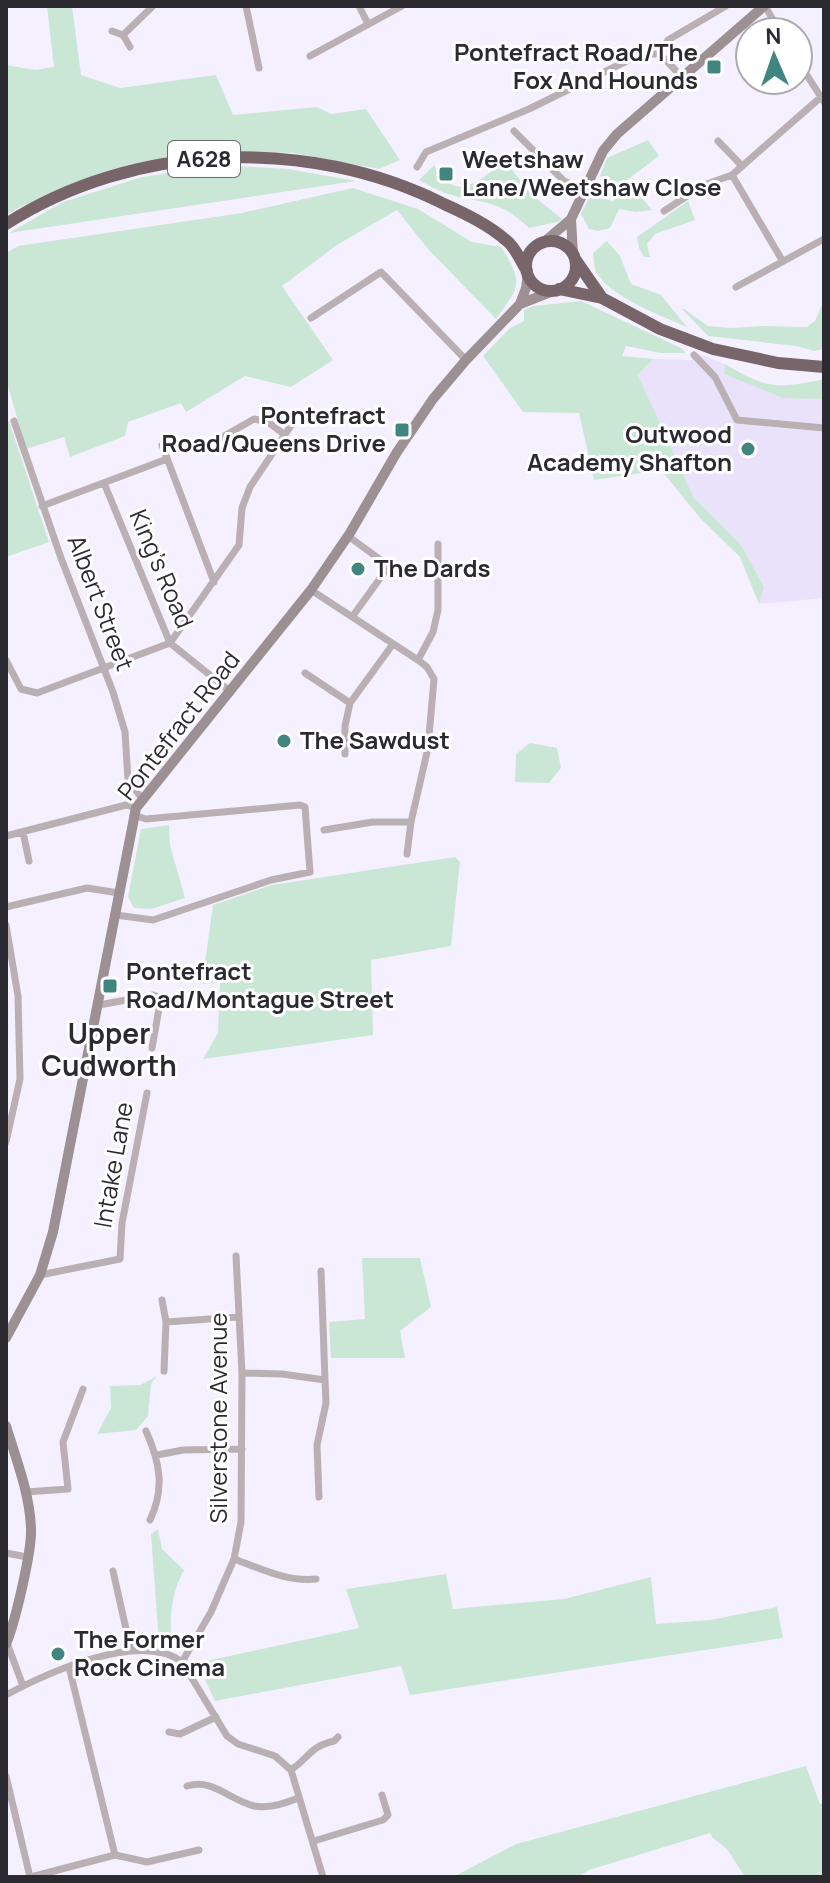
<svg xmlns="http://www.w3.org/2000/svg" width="830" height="1883" viewBox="0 0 830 1883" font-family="Manrope,sans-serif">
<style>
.built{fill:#eae2fb}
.green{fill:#cae7d5}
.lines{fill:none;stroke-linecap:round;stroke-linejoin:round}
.street{stroke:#bab0b3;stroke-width:7}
.secondary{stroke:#9d9093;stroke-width:10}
.highway{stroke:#776569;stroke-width:12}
.poi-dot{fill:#40867f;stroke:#fff;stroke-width:3}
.labels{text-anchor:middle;stroke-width:6;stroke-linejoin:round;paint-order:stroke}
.shield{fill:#fff;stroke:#6b6a6f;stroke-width:2}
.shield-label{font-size:22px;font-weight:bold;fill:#2c2a31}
.poi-label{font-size:24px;font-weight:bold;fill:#2c2a31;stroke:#fff;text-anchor:start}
.street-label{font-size:24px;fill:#2c2a31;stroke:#fff}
.quarter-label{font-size:28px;font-weight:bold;fill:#2c2a31;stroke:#fff}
</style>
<rect width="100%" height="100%" fill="#f5f0ff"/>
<path class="built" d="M699,354L725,364L724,374L783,397L824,399V598L759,604L764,587L741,545L694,498L638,375L654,359L692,360Z"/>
<path class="green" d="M47,6H72L81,75L120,88L216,75L233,115L317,107L331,114L366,109L400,160L379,169L293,153L197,150L109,171L22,206L6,215V65L35,70L54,67Z
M648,140L659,156L627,180L652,210L636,212L619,209L610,228L598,231L589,229L581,214L592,192L613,202L621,187L600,176L607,158Z
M505,161L531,194L562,219L558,222L529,228C499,199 484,204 448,194C438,191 428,185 419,180L434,165C455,206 481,179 505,161Z
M221,165L288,169L356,181L9,233L63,202L142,177Z
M353,188L418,209L472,242L501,247C524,283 520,286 496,319L428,249L397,210L337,245L282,286L333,360L291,387L245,376L186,412L181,403L128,422L125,436L70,457L64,437L26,449L6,379V253L18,246L242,213Z
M688,201L695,220L655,234L647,244L650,257H644L639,248L637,237Z
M607,241L620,256L631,284L661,295L687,327C662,316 610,297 596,272C594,267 594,259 593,253Z
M824,300V349L814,351L796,346L708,336L682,309H684L708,326L731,328L764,326L807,327L815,321Z
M581,301L681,348L686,353H661L626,346L622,356L654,359L638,375L694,498L741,545L764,587L759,604L740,557L700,518L661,470L594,480L579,413L523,412L483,356L510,328L524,321V310L533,306Z
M725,364C767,389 778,389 824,379V399L783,398L724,374Z
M9,421L49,542L6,557V423Z
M530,743L557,748L561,768L549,783L515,782L516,754Z
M169,825L170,845L185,898L151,909L134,908L128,897L141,829Z
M455,857L460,862L451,946L371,960L373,1035L203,1059L218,1033L220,982L202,984L213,905L272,885Z
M362,1258H420L431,1307L400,1331L405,1358H331L329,1322L365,1319Z
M156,1377L151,1384L148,1416L136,1430L97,1434L111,1408L110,1386L140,1385Z
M158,1529L162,1549L184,1570C171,1594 168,1621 173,1648L159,1644L151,1534Z
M446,1574L453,1609L564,1599L651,1577L656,1624L710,1620L777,1607L783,1638L410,1695L401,1666L215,1701L197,1663L359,1628L346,1589Z
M806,1766L820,1804H824V1877H745L727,1849L713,1838L710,1833L589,1870L578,1877H453L516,1844Z"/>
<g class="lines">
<path class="street" d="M246,6L259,68
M359,6L368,24
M765,6L780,32
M112,31L123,35L130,47
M123,35L153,6
M660,54L668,40L726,6
M310,56L402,6
M798,61L824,102
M514,131L564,181L585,190
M718,141L742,166
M417,167L426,152L529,109L641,54H660L682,77
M732,175L782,260
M664,211L704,185L732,175L821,97
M736,287L824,239
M311,318L381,272L466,360
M694,355L715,377L737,420L824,428
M14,421L61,558L113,692L125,732L128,780L143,800
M219,439L254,419L268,422L285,435
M162,445L214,582
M104,483L170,643L231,692
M42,506L167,459
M348,536L389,566L352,617
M311,590L418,660L427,667L434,679L428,748L411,822L407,854
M6,660L21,689L37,693L170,643L239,545L242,508L250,487L298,415
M418,660L433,632L438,610V544
M305,673L350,703
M345,754V726L350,703L393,644
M324,830L373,822H411
M23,832L29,861
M6,836L126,805L136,808
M6,907L87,888L119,893
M116,915L153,920L271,880L310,872L305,807L300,805L146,819L133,815
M6,925L18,996L20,1079L6,1142
M99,1005L153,995L159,997L160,1003L152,1048
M321,1271L325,1380
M40,1275L120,1259L122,1223L147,1093
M162,1300L166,1322
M164,1371L166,1322L239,1317
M242,1373L282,1374L325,1380L326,1403L317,1445L319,1497
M146,1431C160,1462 165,1489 150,1520
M157,1455L183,1450L242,1449
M25,1492L68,1489L63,1442L83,1389
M6,1553L27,1557
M234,1559C262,1569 287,1582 316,1579
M113,1571L131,1651
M7,1643L23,1686
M182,1662L211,1612L234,1559L241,1522L242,1373L236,1256
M69,1667L115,1855
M6,1695C47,1673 140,1630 182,1662L227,1736L238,1744L275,1756L291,1770L323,1877
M169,1732L180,1734L216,1717
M291,1770C311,1756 309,1747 334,1741L338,1737
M6,1776L30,1877
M187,1786C213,1778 229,1800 254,1806C269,1809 284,1804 298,1798
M314,1841L383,1820L388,1815L382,1795
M31,1877L115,1855L147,1862L199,1850"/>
<path class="secondary" d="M571,219L573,254
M543,243L571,219L603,151L617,134L764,6
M520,304L553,291
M6,1338L40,1275L53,1232L136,808L311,590L350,533L397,452L433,399L466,360L520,304L526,288L528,274
M6,1426C16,1459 30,1494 31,1529C32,1551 15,1623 6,1644"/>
<path class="highway" d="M6,224C134,142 309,136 444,204C466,214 489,225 507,241C516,248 521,262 527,271
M526 266a25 25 0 1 1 50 0a25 25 0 1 1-50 0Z
M575,259L602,298
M559,289L602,298L660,329L713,349L778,363L824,367"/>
</g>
<g class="poi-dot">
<rect x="706" y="59" width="16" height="16" rx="4"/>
<rect x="438" y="166" width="16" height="16" rx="4"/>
<rect x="394" y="422" width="16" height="16" rx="4"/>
<circle cx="748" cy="449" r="8"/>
<circle cx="358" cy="569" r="8"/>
<circle cx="284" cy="741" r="8"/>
<rect x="102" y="978" width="16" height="16" rx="4"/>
<circle cx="58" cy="1654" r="8"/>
</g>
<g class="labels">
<rect class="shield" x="168" y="141" width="72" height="36" rx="6"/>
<g class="shield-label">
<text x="204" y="167">A628</text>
</g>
<g class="poi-label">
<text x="698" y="61" text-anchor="end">Pontefract Road/The<tspan x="698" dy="28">Fox And Hounds</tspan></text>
<text x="462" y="168">Weetshaw<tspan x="462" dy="28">Lane/Weetshaw Close</tspan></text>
<text x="386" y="424" text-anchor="end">Pontefract<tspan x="386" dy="28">Road/Queens Drive</tspan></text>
<text x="732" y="443" text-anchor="end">Outwood<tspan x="732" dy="28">Academy Shafton</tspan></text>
<text x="374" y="577">The Dards</text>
<text x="300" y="749">The Sawdust</text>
<text x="126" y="980">Pontefract<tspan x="126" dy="28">Road/Montague Street</tspan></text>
<text x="74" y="1648">The Former<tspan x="74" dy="28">Rock Cinema</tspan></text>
</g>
<g class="street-label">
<text transform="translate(161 569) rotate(67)" y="8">King's Road</text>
<text transform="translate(100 603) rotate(69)" y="8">Albert Street</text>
<text transform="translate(179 726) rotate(-52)" y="8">Pontefract Road</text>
<text transform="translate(114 1165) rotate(-80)" y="8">Intake Lane</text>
<text transform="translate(219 1418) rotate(-90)" y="8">Silverstone Avenue</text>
</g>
<g class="quarter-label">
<text x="109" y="1044">Upper<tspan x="109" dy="32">Cudworth</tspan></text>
</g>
</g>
<rect width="830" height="1883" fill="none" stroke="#2c2a31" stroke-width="16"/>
<g transform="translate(774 56) rotate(358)"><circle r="38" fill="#ffffff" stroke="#abaaad" stroke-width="2"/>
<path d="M0-6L14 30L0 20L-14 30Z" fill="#40867f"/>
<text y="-12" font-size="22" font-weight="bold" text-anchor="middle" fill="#2c2a31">N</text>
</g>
</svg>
